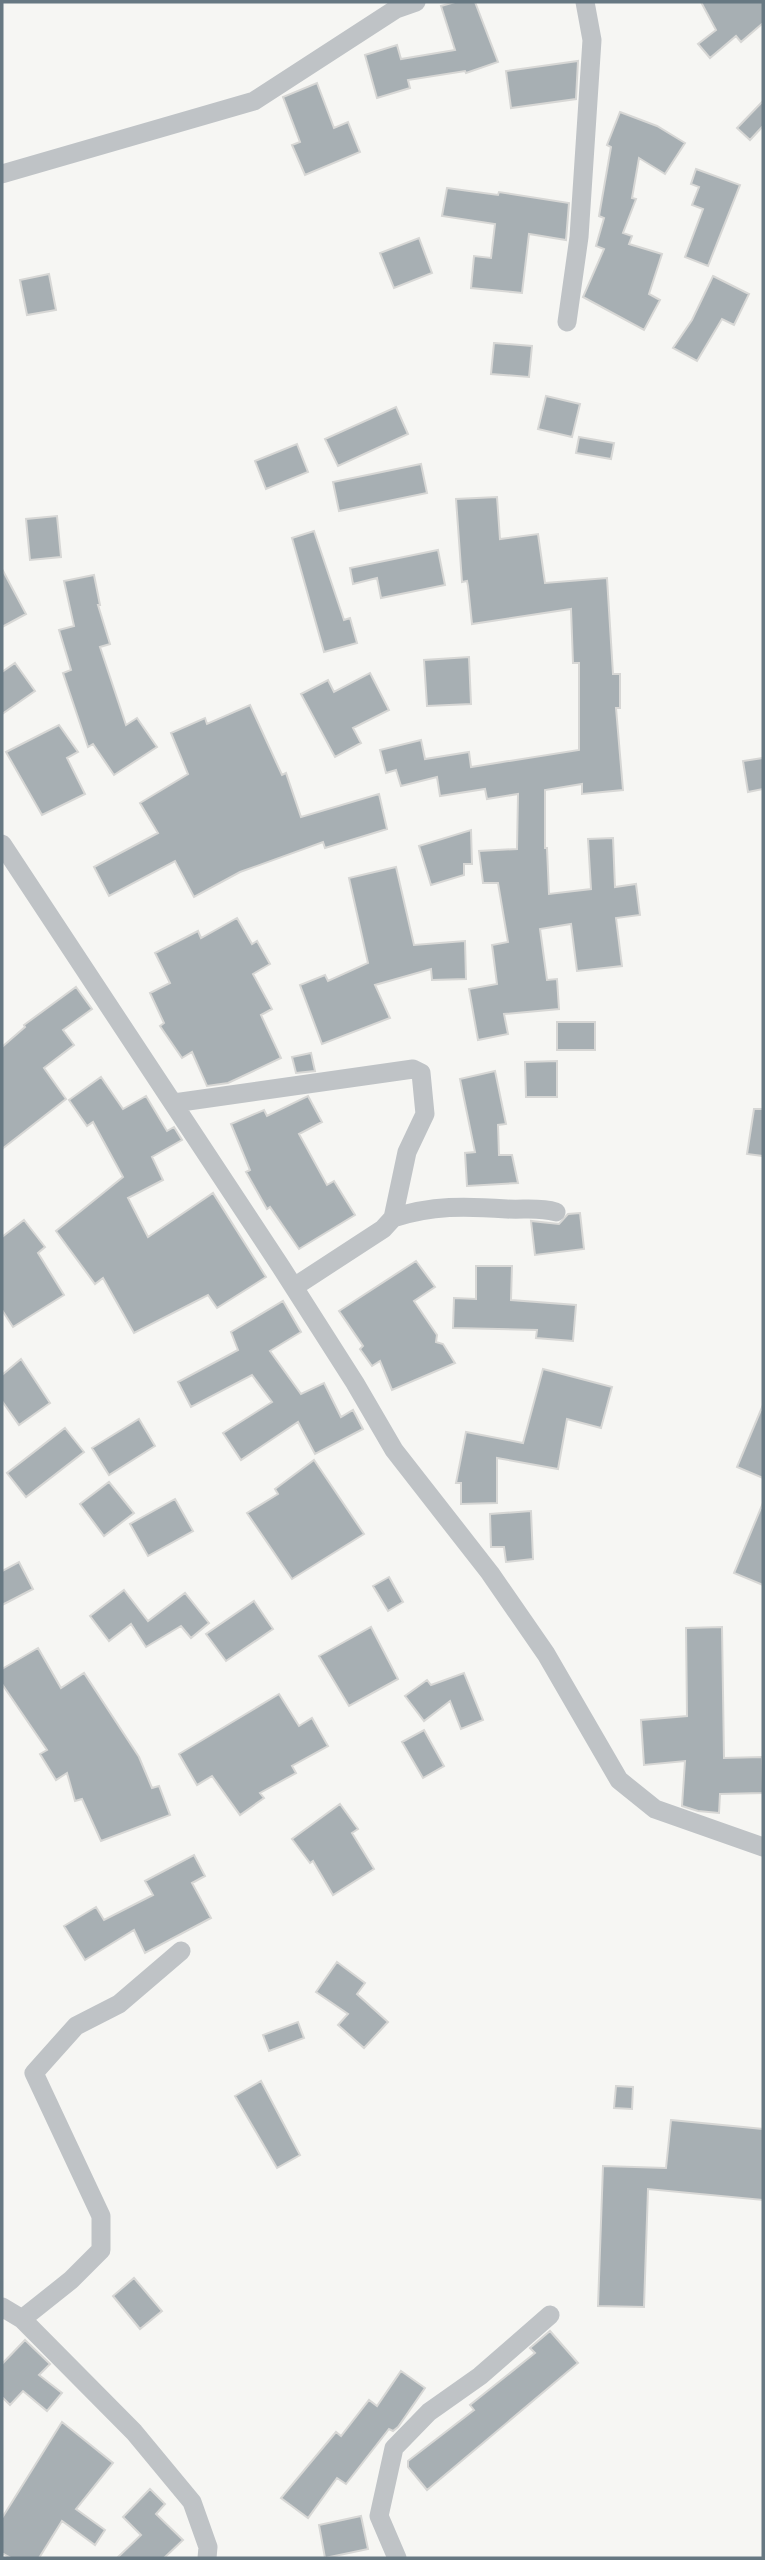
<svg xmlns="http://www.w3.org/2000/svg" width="765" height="2560" viewBox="0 0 765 2560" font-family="Rubik,sans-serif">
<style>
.building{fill:#a7afb3;stroke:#d7d7d5;stroke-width:2}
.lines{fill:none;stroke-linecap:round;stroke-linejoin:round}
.minor{stroke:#bfc3c6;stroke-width:19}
</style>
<rect width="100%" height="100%" fill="#f6f6f3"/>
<path class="building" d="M455,2H475L498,62L466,73L465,71L408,80L410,88L377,98L365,55L397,45L401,59L455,50L441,6Z
M701,2H763V23L741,42L736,36L710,58L698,44L716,30Z
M578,61L576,99L511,108L506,71Z
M317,83L334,128L348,122L360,152L305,175L292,145L300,142L283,97Z
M763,101V126L750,140L737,128Z
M620,112L657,126L685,143L665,174L639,158L632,198L636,199L623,233L632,236L629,244L662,254L649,294L660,300L644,330L583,297L604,249L596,246L604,218L599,216L611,147L607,145Z
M696,169L740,185L708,266L685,257L703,209L692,205L699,187L691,184Z
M447,188L498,195L499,192L569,203L566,240L529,234L522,293L471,288L474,256L491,258L495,224L442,216Z
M419,238L432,273L394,288L380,253Z
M49,274L56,310L27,315L20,280Z
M713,276L749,294L734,325L722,319L697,361L673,348L692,320Z
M494,343L532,346L529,377L491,374Z
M546,396L580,404L572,437L538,429Z
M396,407L408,434L338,466L325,439Z
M579,437L614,443L611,459L576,453Z
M297,444L308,472L266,489L255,461Z
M421,464L427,493L339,511L333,482Z
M497,497L500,539L538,534L545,583L607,578L613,674H620V708H616L623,790L582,794V784L545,790V848H547L549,894L591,889L588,839L613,838L615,887L636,884L640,915L616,918L622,966L577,971L571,924L540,929L547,980L557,979L559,1009L504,1014L508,1034L478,1040L469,989L497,984L492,945L508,942L498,883H483L479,851L517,849L518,794L487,799L485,789L440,796L437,777L401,786L396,770L386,773L380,750L421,740L425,759L469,752L471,767L579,750V663H573L571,609L472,624L468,586L467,581L462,582L456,499Z
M57,516L61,557L30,560L26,519Z
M314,531L344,620L350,618L357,643L324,652L292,538Z
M438,550L445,585L381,598L377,578L353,584L350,568Z
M2,569L26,614L2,627Z
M94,575L100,605H98L110,644L100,647L126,725L137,718L157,747L114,775L93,744L88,747L63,673L71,670L59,630L74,626L64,581Z
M469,657L471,704L427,706L424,660Z
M15,663L35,691L2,714V672Z
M370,673L389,710L353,728L361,743L335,757L301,694L328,680L334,692Z
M250,705L282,775L286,773L301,817L379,794L387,829L325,848L323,842L240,872L194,897L175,861L109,896L94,867L158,833L140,803L188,774L171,733L205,718L207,724Z
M59,725L78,752L67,758L85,794L42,815L6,752Z
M763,758V789L748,792L743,761Z
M471,830L472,864H464V875L431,885L419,846Z
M396,867L414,945L465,941L466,979L432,980L431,969L375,985L390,1018L322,1044L300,985L325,975L328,981L368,963L349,878Z
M237,918L252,944L257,941L270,964L253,974L272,1009L261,1015L281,1058L228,1083L207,1086L192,1052L182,1058L160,1026L164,1023L150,993L170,983L155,953L198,931L201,938Z
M76,987L92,1009L63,1030L74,1045L44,1068L66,1099L2,1149V1047L25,1027L24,1025Z
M557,1022H595V1050H557Z
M311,1053L315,1071L296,1073L292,1057Z
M557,1061V1097H526L525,1062Z
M495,1071L506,1124L498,1125L499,1155H512L518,1183L467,1186L465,1153L475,1152L460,1079Z
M101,1077L123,1109L146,1096L167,1131L174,1127L182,1140L152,1157L163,1180L128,1198L148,1237L213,1193L266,1277L217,1308L208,1295L134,1333L103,1278L95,1284L56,1231L123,1177L93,1122L87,1126L69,1100Z
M308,1096L322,1122L299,1134L327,1185L334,1181L355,1215L299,1249L270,1207L267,1209L246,1172L250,1170L231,1124L264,1110L267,1116Z
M754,1109H763V1156L747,1154Z
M580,1213L584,1249L535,1255L531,1221L559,1224L568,1214Z
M24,1220L45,1247L38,1253L64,1295L13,1327L2,1310V1237Z
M416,1261L435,1287L414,1301L437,1335L436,1342L443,1344L455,1363L392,1390L380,1361L372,1366L360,1349L363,1346L339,1311Z
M476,1266H512L511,1300L576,1305L573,1341L536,1338L537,1330L453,1328L454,1298L476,1299Z
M283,1301L301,1332L270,1351L301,1394L324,1383L341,1417L353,1410L363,1429L315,1454L298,1422L241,1460L223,1433L272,1402L252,1375L191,1407L178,1382L238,1350L231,1332Z
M21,1359L50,1403L19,1425L2,1401V1375Z
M543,1369L612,1387L601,1428L567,1419L558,1469L497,1458V1503L461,1504V1483H456L466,1432L523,1443Z
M763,1405V1478L737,1467Z
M139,1419L155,1446L109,1475L92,1448Z
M65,1428L84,1452L26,1497L7,1473Z
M314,1460L364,1534L292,1579L247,1513L278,1494L275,1489Z
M109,1482L134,1513L104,1536L80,1504Z
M175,1499L193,1531L148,1556L130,1524Z
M763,1503V1585L734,1573Z
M531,1511L533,1559L506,1562L504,1547H491L490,1514Z
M19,1562L33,1589L2,1605V1571Z
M389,1577L403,1602L388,1611L373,1586Z
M124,1590L148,1621L185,1593L209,1623L191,1638L181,1626L146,1647L131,1624L109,1641L90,1616Z
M254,1601L273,1629L226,1661L206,1634Z
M371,1627L398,1679L349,1706L319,1656Z
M722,1627L724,1758L762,1757L763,1793L720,1794L719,1813L698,1811L682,1806L685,1761L644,1765L641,1720L687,1716L686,1628Z
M38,1648L61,1688L84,1673L139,1757L152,1788L159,1786L170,1815L101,1841L82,1799L75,1801L67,1773L56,1780L40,1754L47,1750L2,1684V1669Z
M464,1673L483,1720L461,1729L450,1701L424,1721L405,1696L427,1680L431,1685Z
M279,1694L299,1726L312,1718L328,1746L292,1766L296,1773L260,1793L264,1798L240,1815L212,1776L197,1785L179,1754Z
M424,1730L444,1766L423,1778L402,1742Z
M340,1804L358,1829L352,1833L374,1869L333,1895L313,1861L310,1863L292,1839Z
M194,1855L205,1876L192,1883L211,1918L145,1953L134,1930L85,1960L64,1926L96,1907L104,1920L153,1895L145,1881Z
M337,1962L365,1983L357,1994L388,2022L364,2048L338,2025L348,2014L316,1992Z
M298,2022L304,2038L269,2051L263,2035Z
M261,2081L300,2155L277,2168L235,2096Z
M616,2086L633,2087L632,2109L614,2108Z
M671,2120L763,2129V2200L648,2189L644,2307L598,2306L603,2166L666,2168Z
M134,2278L162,2311L140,2329L113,2296Z
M550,2331L578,2363L427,2490L408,2467V2461L474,2410L470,2405L535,2353L530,2348Z
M25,2340L50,2364L39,2375L62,2393L47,2411L23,2391L10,2405L2,2397V2364Z
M401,2371L425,2388L398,2427L393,2431L389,2429L346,2484L337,2478L308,2518L281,2498L336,2432L341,2436L369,2400L377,2406Z
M62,2422L113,2463L76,2509L105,2530L95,2545L62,2521L39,2558H11L2,2553V2518Z
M150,2489L165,2504L156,2514L183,2540L164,2558H117L141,2535L123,2517Z
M361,2516L368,2549L325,2558L319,2525Z"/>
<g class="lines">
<path class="minor" d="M2,174L254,101L396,9L416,2
M567,322L579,237L592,40L585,2
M2,844L281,1267L355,1383L394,1450L490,1573L546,1654L619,1780L655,1809L763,1847
M174,1103L413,1069L421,1073L425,1114L407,1152L393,1218L383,1229L294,1287
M393,1218C432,1205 466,1206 507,1209C524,1210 539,1207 556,1212
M2,2307L22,2319L71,2280L101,2250V2216L34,2073L76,2026L119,2004L181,1951
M22,2319L134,2432L192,2502L208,2547L207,2558
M397,2558L379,2516L394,2448L429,2412L480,2376L550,2315"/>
</g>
<rect width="765" height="2560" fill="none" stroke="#677882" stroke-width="7"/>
</svg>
